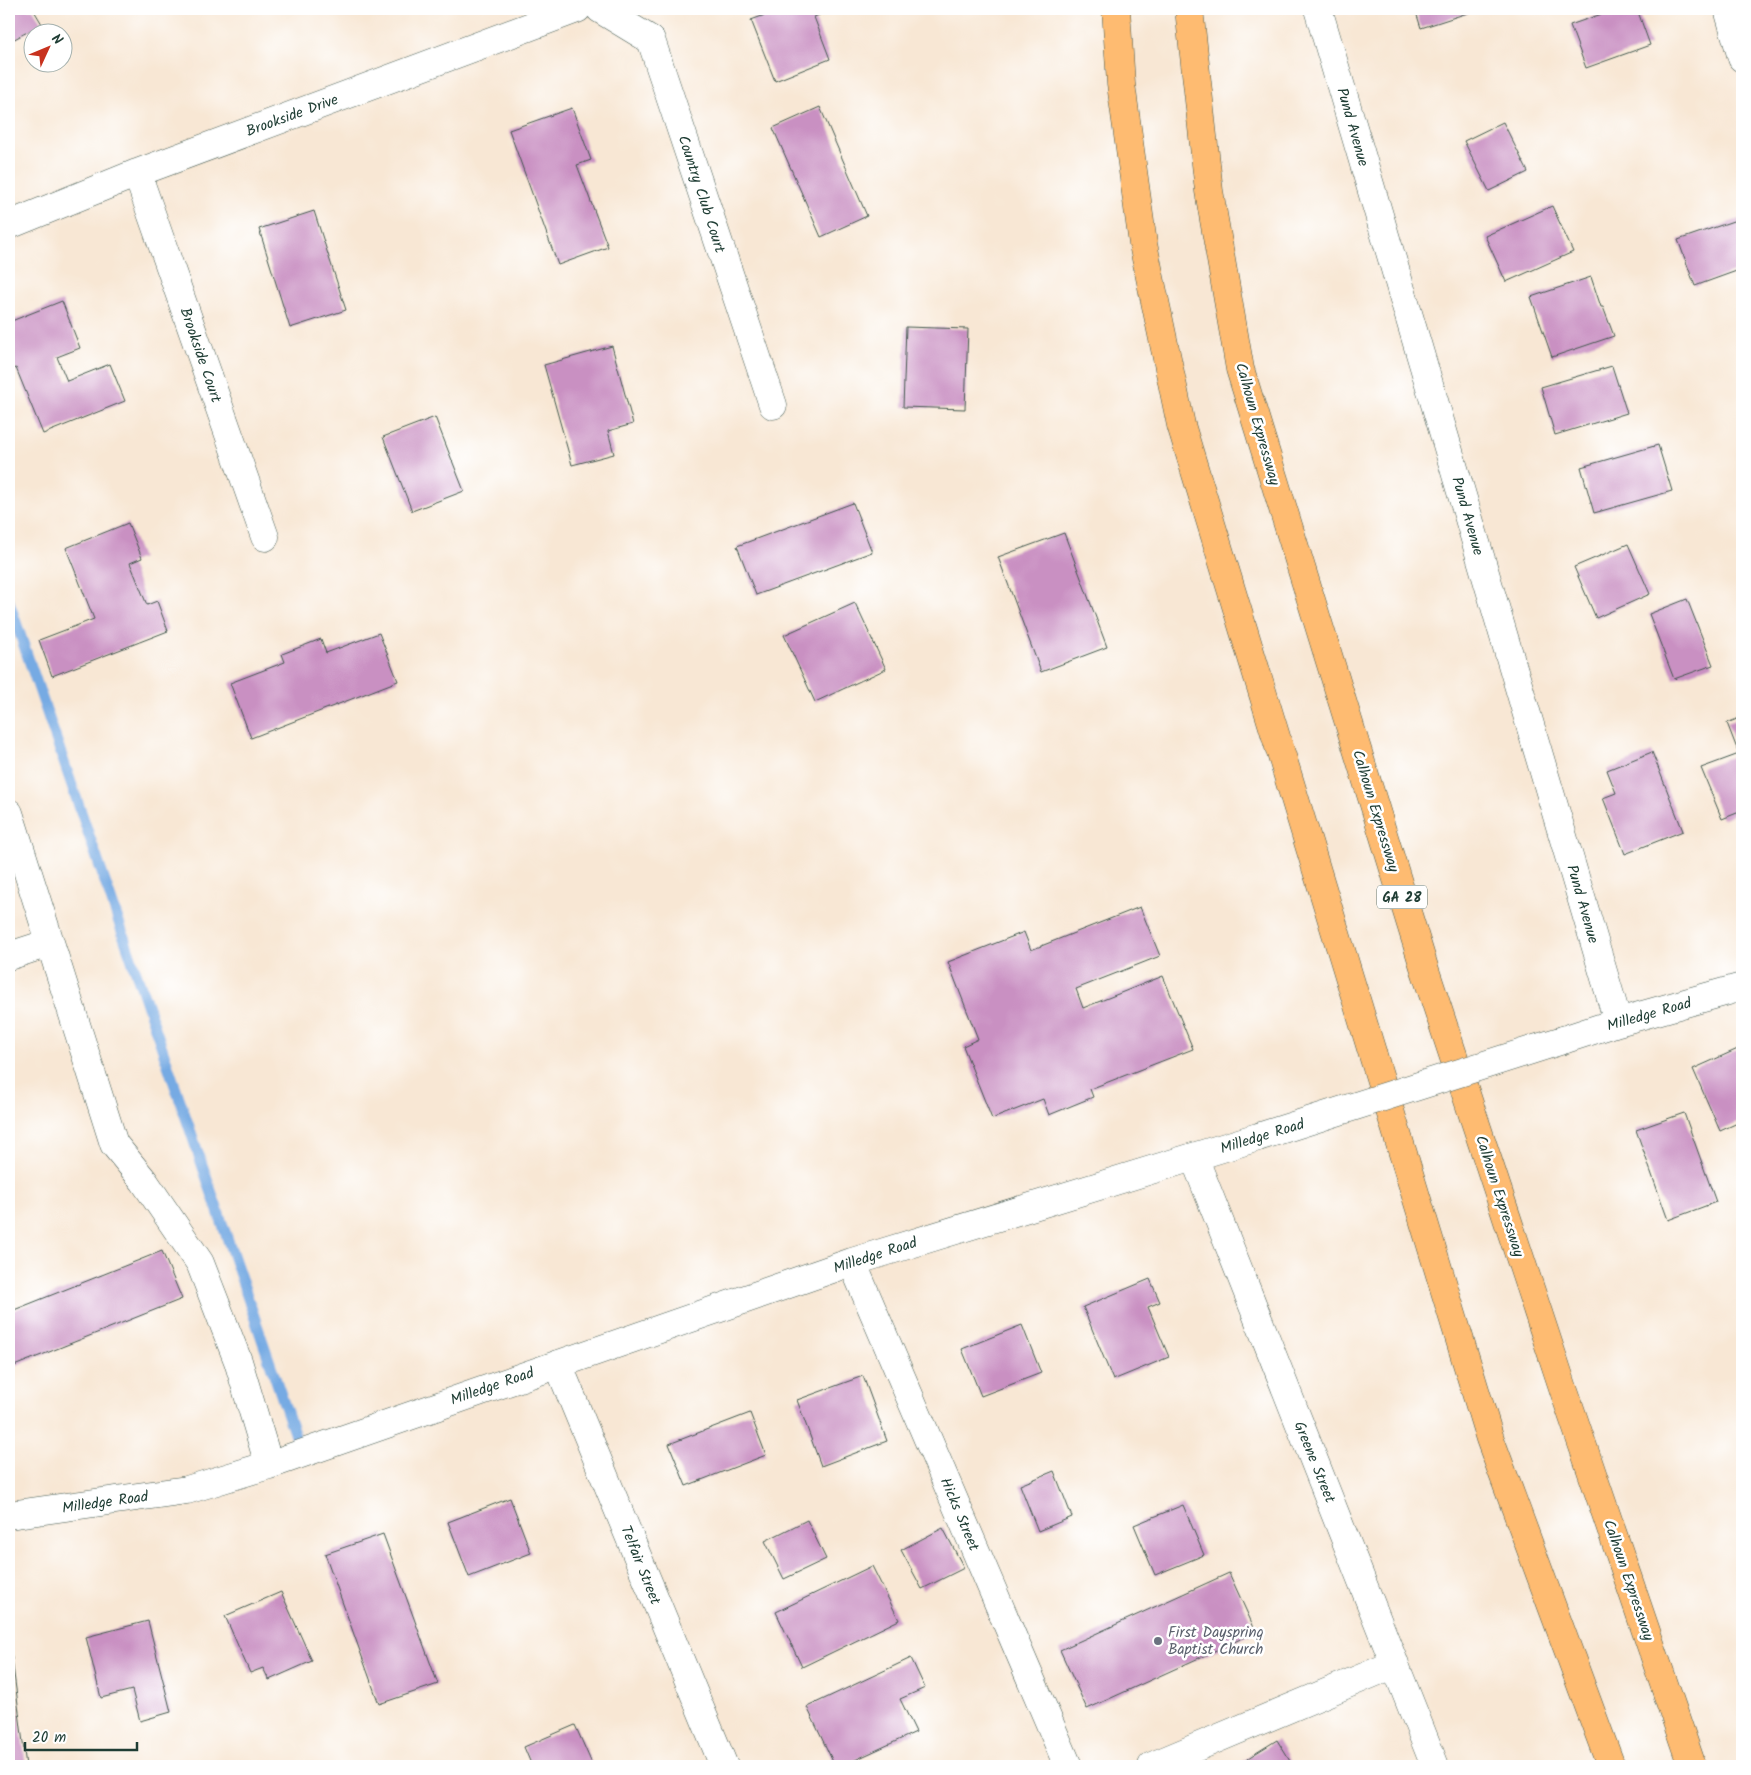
<svg xmlns="http://www.w3.org/2000/svg" width="1751" height="1775" viewBox="0 0 1751 1775" font-family="Kalam,sans-serif">
<style>
.lines{fill:none;stroke-linecap:round;stroke-linejoin:round}
.stream{stroke:#76aae3;stroke-width:11}
.building{fill:#c990c2}
.minor-casing{stroke:#40564c;stroke-width:29}
.highway-casing{stroke:#40564c;stroke-width:29}
.minor{stroke:#fff;stroke-width:28}
.highway{stroke:#febb71;stroke-width:28}
.minor-bridge-casing{stroke:#40564c;stroke-width:29;stroke-linecap:butt}
.minor-bridge{stroke:#fff;stroke-width:28}
.worship-dot{fill:#6b7280;stroke:#fff;stroke-width:2}
.labels{text-anchor:middle;stroke-width:5;stroke-linejoin:round;paint-order:stroke}
.shield{fill:#fff;stroke:#627771;stroke-width:1}
.shield-label{font-size:14px;font-weight:bold;fill:#1f3d34}
.street-label{font-size:15px;fill:#1f3d34;stroke:#fff}
.worship-label{font-size:15px;fill:#5b616d;stroke:#fff;text-anchor:start}
</style>
<rect width="100%" height="100%" fill="#fff"/>
<filter id="ink" filterUnits="userSpaceOnUse"><feTurbulence type="fractalNoise" baseFrequency=".02" numOctaves="2"/><feDisplacementMap in="SourceGraphic" scale="10" xChannelSelector="R" yChannelSelector="G"/><feConvolveMatrix kernelMatrix="1 2 1 2 8 2 1 2 1" color-interpolation-filters="sRGB"/></filter>
<filter id="wash" filterUnits="userSpaceOnUse"><feTurbulence type="fractalNoise" baseFrequency=".0096" numOctaves="4" result="noise"/><feDisplacementMap in="SourceGraphic" scale="20" xChannelSelector="R" yChannelSelector="G"/><feGaussianBlur stdDeviation="1.12" result="paint"/><feColorMatrix in="noise" values="0 0 0 0 0 0 0 0 0 0 0 0 0 0 0 0 0 1.4 0 .05"/><feComposite in="paint" operator="in"/></filter>
<g filter="url(#wash)">
<rect width="100%" height="100%" fill="#f8e7d4"/>
<g class="lines">
<path class="stream" d="M9,602L301,1453"/>
</g>
<g id="blocks">
<path class="building" d="M9,9H33L42,24L9,42Z
M776,9H826L827,12L814,17L830,59L775,81L751,20L776,11Z
M1415,9H1480L1421,28Z
M1616,9H1637L1650,45L1586,68L1570,25Z
M820,107L867,216L821,237L773,128Z
M572,108L591,160L577,165L608,247L558,265L509,130Z
M1503,122L1528,172L1489,191L1464,141Z
M1552,206L1573,252L1506,282L1485,236Z
M314,211L346,310L290,328L259,229Z
M1742,218V269L1695,286L1678,240Z
M1591,277L1601,307H1603L1614,336L1552,357L1531,297Z
M62,301L80,348L57,357L67,381L110,364L125,401L43,434L16,368L9,371V322Z
M906,327L968,329L965,409L903,407Z
M612,346L633,424L608,431L614,454L572,465L544,365Z
M1612,366L1627,413L1555,435L1541,387Z
M435,417L464,491L412,511L383,437Z
M1658,445L1672,491L1594,513L1581,467Z
M853,503L872,552L756,595L737,546Z
M128,523L142,558L130,563L147,605L157,601L168,631L52,676L39,640L94,619L66,548Z
M1064,533L1107,647L1041,672L998,557Z
M1628,544L1650,594L1596,618L1574,567Z
M1687,599L1713,665L1674,679L1649,614Z
M855,603L886,669L815,702L784,635Z
M379,633L398,681L251,738L230,683L285,662L282,654L321,639L326,653Z
M1742,717V811L1722,819L1701,768L1739,754L1727,723Z
M1652,752L1683,831L1625,854L1603,798L1616,793L1607,770Z
M1140,907L1160,956L1076,989L1083,1008L1163,976L1193,1049L1090,1089L1093,1097L1049,1115L1043,1099L992,1119L963,1046L978,1039L948,962L1024,932L1031,950Z
M1740,1048L1742,1053V1121L1720,1131L1693,1069Z
M1684,1113L1716,1202L1668,1220L1636,1130Z
M162,1251L182,1299L9,1368V1312Z
M1150,1279L1160,1302L1148,1307L1169,1357L1113,1380L1083,1307Z
M1022,1325L1041,1373L981,1396L962,1349Z
M863,1376L887,1441L821,1466L797,1400Z
M750,1413L766,1455L686,1486L669,1444Z
M1054,1471L1072,1517L1038,1531L1020,1485Z
M510,1498L531,1553L469,1577L448,1522Z
M1183,1505L1204,1555L1155,1575L1134,1525Z
M807,1520L826,1559L784,1579L765,1541Z
M943,1528L964,1568L922,1589L901,1550Z
M383,1534L438,1684L379,1704L325,1554Z
M872,1566L899,1620L802,1667L776,1612Z
M1229,1573L1256,1632L1087,1709L1060,1650Z
M281,1592L312,1661L269,1680L263,1668L250,1673L225,1616Z
M148,1621L171,1712L140,1721L132,1690L101,1698L86,1637Z
M9,1643H10L26,1766H9Z
M911,1658L925,1688L900,1699L916,1732L842,1766H835L807,1707Z
M575,1725L593,1766H532L524,1747Z
M1277,1740L1293,1766H1235Z"/>
</g>
</g>
<g filter="url(#ink)">
<use href="#blocks" fill-opacity="0" stroke="#40564c" stroke-width="1"/>
<g class="lines">
<defs>
<path id="minor" d="M600,9L651,40L773,405
M1318,9L1618,1022
M1728,9L1742,58
M137,173L265,537
M9,225L137,173L577,9
M9,813L114,1144L144,1181L200,1263L238,1361L269,1465
M9,956L49,943
M1563,1040L1618,1022L1742,987
M1194,1157L1435,1766
M852,1262L1068,1766
M558,1364L724,1766
M9,1515L187,1490L269,1465L852,1262L1258,1137
M1152,1766L1395,1664"/>
<path id="highway" d="M1116,9L1121,84L1143,244L1181,425L1490,1439L1611,1766
M1189,9L1209,191L1240,369L1424,967L1564,1391L1692,1766"/>
</defs>
<use href="#minor" class="minor-casing"/>
<use href="#highway" class="highway-casing"/>
<use href="#minor" class="minor"/>
<use href="#highway" class="highway"/>
<defs>
<path id="minor-bridge" d="M1258,1137L1563,1040"/>
</defs>
<use href="#minor-bridge" class="minor-bridge-casing"/>
<use href="#minor-bridge" class="minor-bridge"/>
</g>
</g>
<circle class="worship-dot" cx="1158" cy="1641" r="5"/>
<g class="labels">
<rect class="shield" x="1377" y="885.5" width="50" height="23" rx="4"/>
<g class="shield-label">
<text x="1402" y="902">GA 28</text>
</g>
<g class="street-label">
<text transform="translate(292 115) rotate(-20)" y="5">Brookside Drive</text>
<text transform="translate(1353 127) rotate(74)" y="5">Pund Avenue</text>
<text transform="translate(702 194) rotate(72)" y="5">Country Club Court</text>
<text transform="translate(201 355) rotate(71)" y="5">Brookside Court</text>
<text transform="translate(1258 424) rotate(74)" y="5">Calhoun Expressway</text>
<text transform="translate(1468 516) rotate(74)" y="5">Pund Avenue</text>
<text transform="translate(1376 811) rotate(73)" y="5">Calhoun Expressway</text>
<text transform="translate(1583 904) rotate(74)" y="5">Pund Avenue</text>
<text transform="translate(1649 1014) rotate(-16)" y="5">Milledge Road</text>
<text transform="translate(1262 1136) rotate(-17)" y="5">Milledge Road</text>
<text transform="translate(1500 1196) rotate(72)" y="5">Calhoun Expressway</text>
<text transform="translate(875 1255) rotate(-18)" y="5">Milledge Road</text>
<text transform="translate(492 1386) rotate(-19)" y="5">Milledge Road</text>
<text transform="translate(1315 1462) rotate(68)" y="5">Greene Street</text>
<text transform="translate(105 1502) rotate(-8)" y="5">Milledge Road</text>
<text transform="translate(960 1514) rotate(67)" y="5">Hicks Street</text>
<text transform="translate(641 1565) rotate(68)" y="5">Telfair Street</text>
<text transform="translate(1629 1580) rotate(71)" y="5">Calhoun Expressway</text>
</g>
<g class="worship-label">
<text x="1168" y="1637">First Dayspring<tspan x="1168" dy="17">Baptist Church</tspan></text>
</g>
</g>
<rect width="1751" height="1775" fill="none" stroke="#fff" stroke-width="30"/>
<g transform="translate(48 48) rotate(46)"><circle r="24" fill="#ffffff" stroke="#a5b1ae"/>
<path d="M0-4L9 19L0 12L-9 19Z" fill="#c8321e"/>
<text y="-8" font-size="14" font-weight="bold" text-anchor="middle" fill="#1f3d34">N</text>
</g>
<path d="M25 1742v8h112v-8" fill="none" stroke="#1f3d34" stroke-width="2.5"/>
<text x="32" y="1742" font-size="15" fill="#1f3d34" stroke="#ffffff" stroke-width="4" paint-order="stroke">20 m</text>
</svg>
